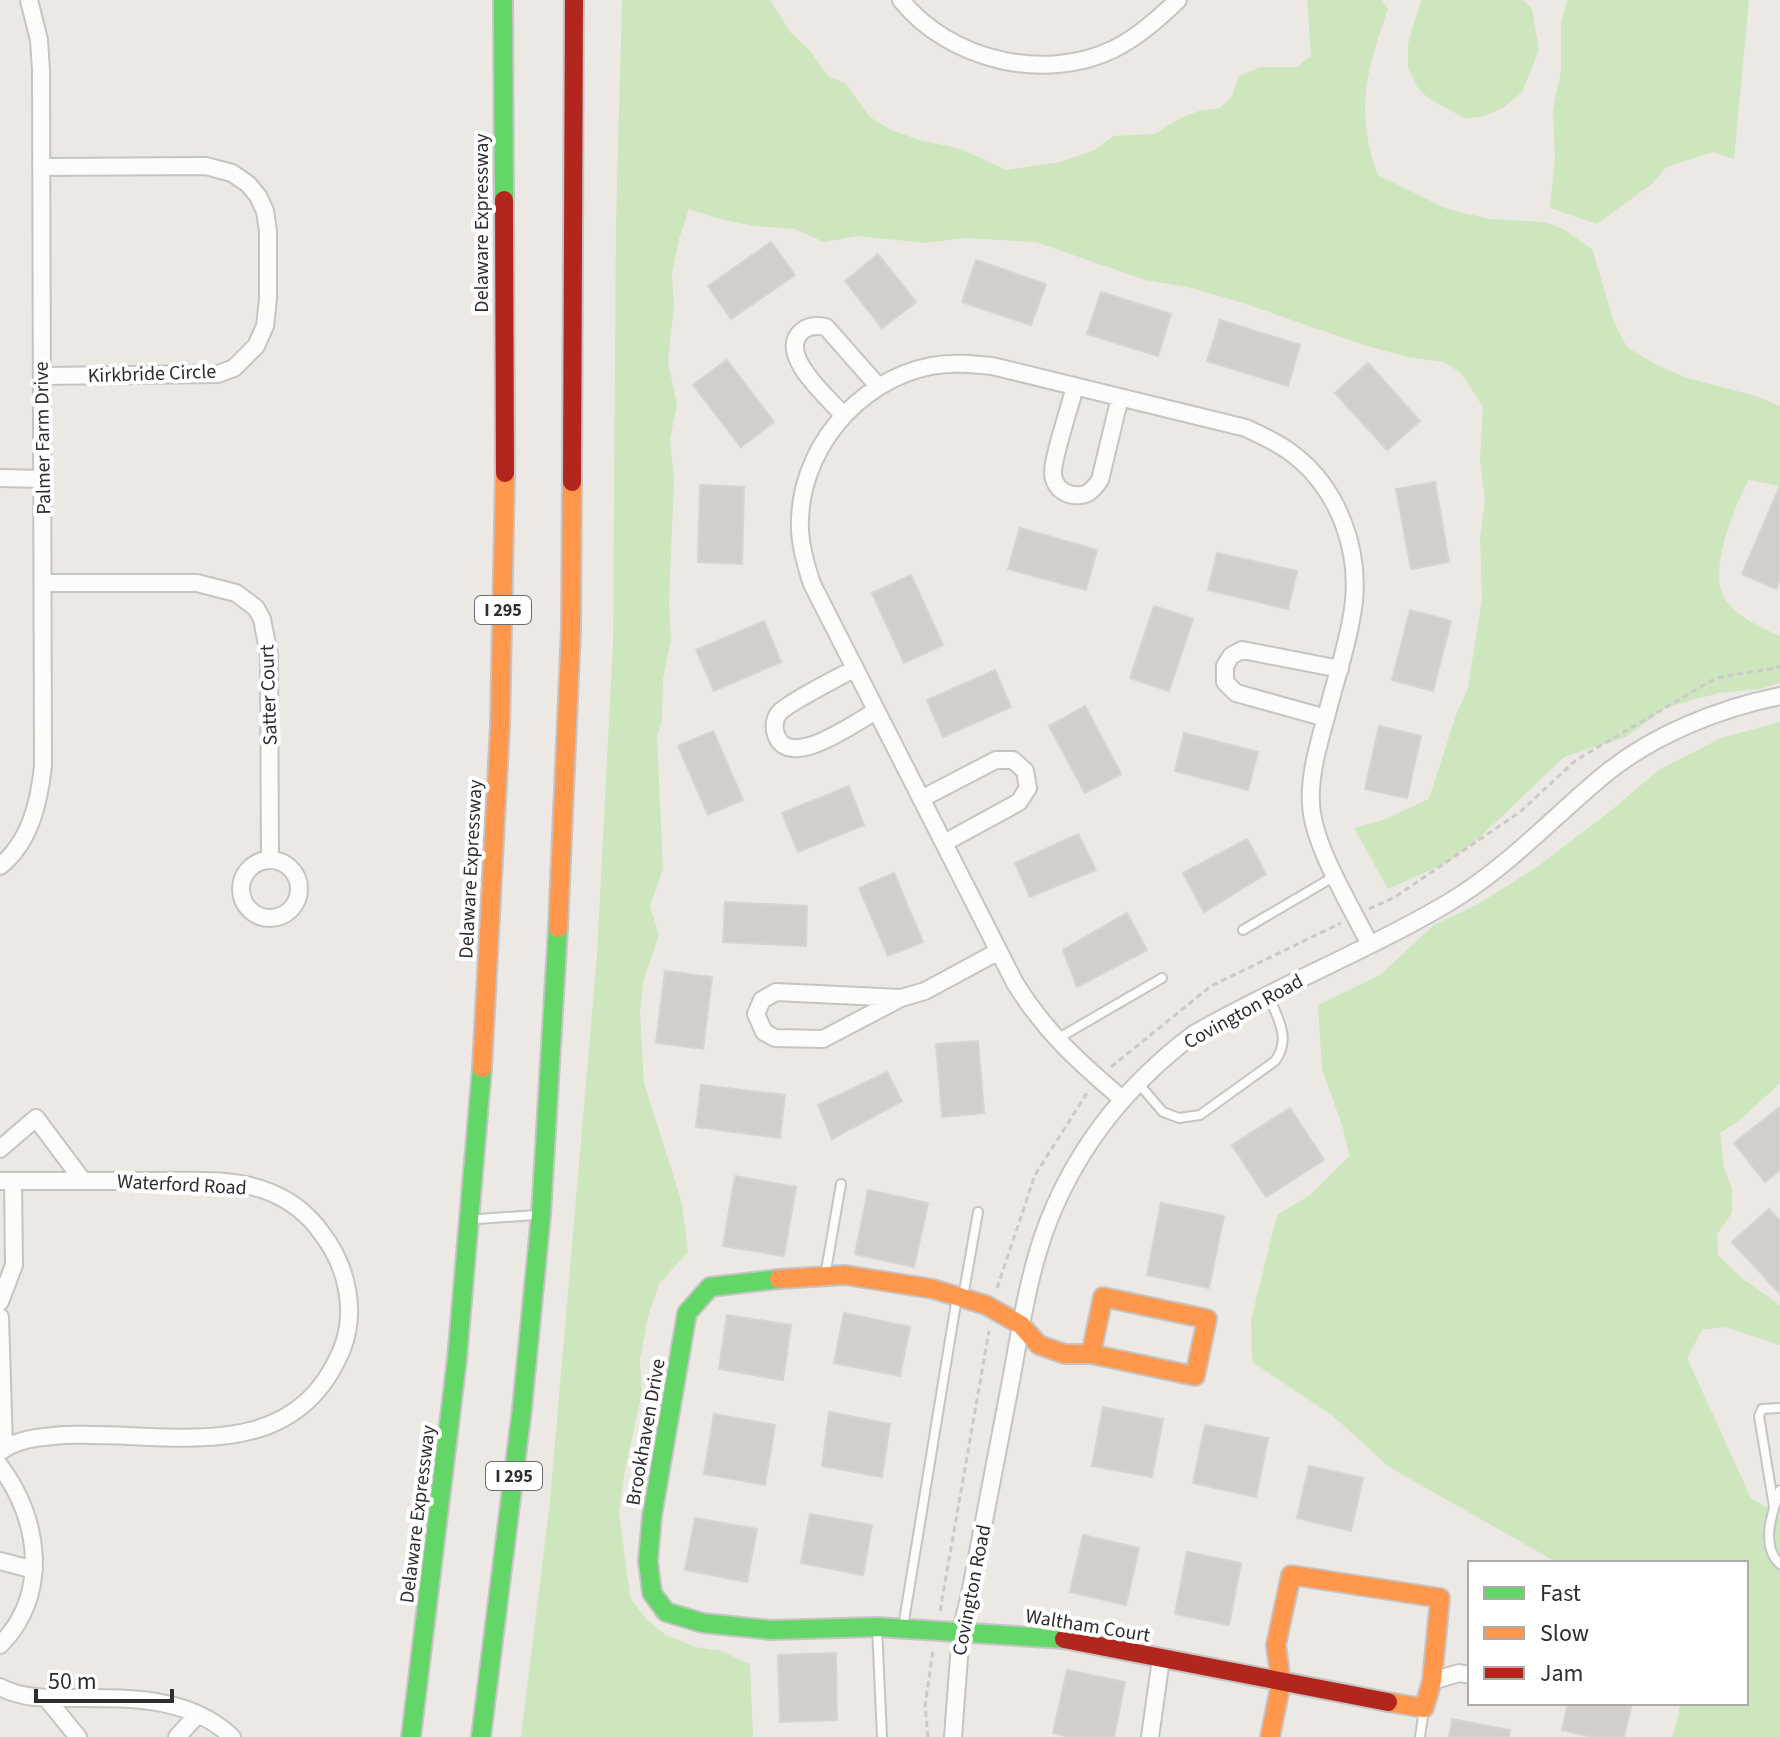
<svg xmlns="http://www.w3.org/2000/svg" width="1780" height="1737" viewBox="0 0 1780 1737" font-family="'Source Sans 3',sans-serif">
<style>
.green{fill:#cee6be}
.building{fill:#d1cecb;stroke:#d7d4d0;stroke-width:2}
.lines{fill:none;stroke-linecap:round;stroke-linejoin:round}
.lane-casing{stroke:#c5c4c5;stroke-width:12}
.street-casing{stroke:#c5c4c5;stroke-width:20}
.fast-casing{stroke:#c5c4c5;stroke-width:22}
.slow-casing{stroke:#c5c4c5;stroke-width:22}
.jam-casing{stroke:#c5c4c5;stroke-width:22}
.path{stroke:#c9c9c8;stroke-width:3;stroke-dasharray:6 4;stroke-linecap:butt}
.lane{stroke:#fcfcfb;stroke-width:8}
.street{stroke:#fcfcfb;stroke-width:16}
.fast{stroke:#63d668;stroke-width:18}
.slow{stroke:#ff974d;stroke-width:18}
.jam{stroke:#b3261e;stroke-width:18}
.labels{text-anchor:middle;stroke-width:8;stroke-linejoin:round;paint-order:stroke}
.shield{fill:#fff;stroke:#6d6d6d;stroke-width:2}
.shield-label{font-size:18px;font-weight:bold;fill:#2e2e2e}
.street-label{font-size:20px;fill:#2e2e2e;stroke:#fff}
</style>
<rect width="100%" height="100%" fill="#ece8e4"/>
<path class="green" d="M622,0H770L791,33L809,50L829,77L845,83L870,117L889,129L919,140L961,149L1006,170L1061,162L1094,150L1114,136L1154,134L1181,118L1199,111L1220,108L1232,96L1239,76L1260,67H1297L1311,56L1307,0H1382L1388,9C1367,70 1354,112 1378,175L1447,209L1490,219L1544,222L1563,229L1592,249L1614,322L1627,347L1655,364L1687,378L1756,396L1780,406V486L1748,480C1735,508 1704,575 1728,603C1740,618 1762,628 1780,636V683L1760,689L1719,693L1667,707L1626,737L1564,757L1478,839L1446,863L1388,889L1354,828L1383,820L1429,799L1456,715L1468,688L1482,599L1480,538L1485,501L1480,460L1483,407L1461,373L1444,362L1407,357L1364,345L1240,302L1188,287L1145,280L1036,242L964,238L926,243L858,236L824,242L795,229L754,226L720,219L689,209L679,239L672,275L674,305L668,362L677,405L670,439L674,480L669,602L671,640L663,679L662,720L657,736L663,869L650,906L659,935L644,979L640,1012L644,1083L682,1203L688,1252L659,1284L648,1316L640,1360L642,1393L624,1475L619,1512L627,1575L631,1599L647,1620L666,1635L695,1647L721,1651L750,1664L753,1737H521L550,1501L597,955L613,643L616,223Z
M1421,0H1523L1532,9L1539,50L1522,92L1503,108L1482,117L1464,118L1428,98L1417,87L1408,68V44Z
M1567,0H1749L1734,159L1713,152L1666,167L1653,183L1597,224L1550,208L1555,157L1553,110L1561,71V24Z
M1780,722V1083L1741,1119L1720,1133L1724,1168L1732,1189V1213L1717,1234L1718,1255L1743,1279L1780,1305V1345L1724,1327L1702,1330L1687,1358L1751,1498L1780,1515V1737H1672L1678,1717L1680,1703H1746V1563H1558L1389,1467L1333,1416L1252,1362L1251,1320L1277,1215L1310,1195L1349,1156L1343,1128L1322,1069L1318,1005L1380,975L1434,925L1478,904L1537,867L1608,813L1660,769L1721,738Z"/>
<path class="building" d="M771,242L795,275L731,319L708,286Z
M878,254L916,302L882,328L845,281Z
M976,260L1046,284L1031,325L962,302Z
M1101,292L1171,314L1158,356L1087,334Z
M1220,320L1300,345L1288,386L1207,361Z
M727,360L774,422L741,447L693,385Z
M1368,363L1420,421L1387,450L1335,393Z
M1435,482L1449,562L1411,569L1396,489Z
M700,485L744,487L742,564L698,562Z
M1780,486V580L1776,589L1742,574Z
M1020,528L1097,550L1086,590L1008,569Z
M1217,553L1297,571L1288,609L1208,590Z
M911,575L943,645L904,663L872,593Z
M1154,606L1193,619L1169,691L1130,678Z
M1410,610L1451,621L1433,691L1392,680Z
M764,621L781,662L714,691L696,650Z
M995,670L1011,707L943,737L927,700Z
M1085,706L1121,774L1085,793L1049,726Z
M1379,726L1421,736L1407,798L1365,789Z
M713,731L743,800L708,815L678,746Z
M1184,733L1258,752L1248,790L1175,771Z
M849,786L864,825L798,852L782,813Z
M1078,834L1096,870L1030,897L1015,863Z
M1247,839L1266,874L1204,912L1183,873Z
M894,873L923,942L888,956L859,888Z
M725,902L807,906L806,946L723,942Z
M1127,913L1147,950L1077,987L1063,950Z
M665,971L712,977L703,1049L656,1043Z
M978,1041L984,1113L942,1117L936,1044Z
M887,1072L902,1101L832,1139L818,1105Z
M701,1085L785,1095L780,1138L696,1127Z
M1780,1107V1170L1765,1182L1734,1143Z
M1290,1108L1324,1160L1266,1197L1232,1145Z
M735,1176L796,1187L784,1256L723,1246Z
M868,1190L928,1203L914,1267L855,1254Z
M1161,1203L1224,1216L1209,1288L1147,1275Z
M1769,1209L1780,1221V1294L1732,1242Z
M844,1313L910,1327L900,1376L834,1363Z
M727,1315L791,1325L783,1380L719,1369Z
M1103,1407L1163,1419L1152,1477L1092,1466Z
M829,1412L890,1424L882,1477L822,1466Z
M714,1414L775,1425L765,1485L704,1474Z
M1205,1425L1268,1438L1256,1497L1193,1483Z
M1309,1466L1363,1478L1351,1531L1297,1518Z
M810,1514L872,1525L863,1575L801,1563Z
M695,1518L757,1529L747,1582L685,1570Z
M1083,1535L1139,1548L1126,1605L1070,1592Z
M1187,1552L1241,1563L1229,1625L1175,1614Z
M836,1653L837,1720L780,1722L778,1655Z
M1067,1670L1125,1682L1114,1737H1070L1053,1733Z
M1568,1703H1632L1624,1737H1592L1562,1730Z
M1452,1719L1510,1730L1509,1737H1449Z"/>
<g class="lines">
<defs>
<path id="lane" d="M1243,930L1335,876
M1057,1039L1162,978
M1138,1083L1163,1112L1179,1118L1200,1115L1275,1061C1292,1038 1277,1018 1268,994
M478,1219L536,1215
M825,1276L841,1184
M963,1297L978,1212
M1780,1490C1772,1512 1760,1546 1780,1564
M1774,1507L1759,1416L1762,1409L1780,1408
M877,1627L882,1737
M903,1627L957,1297
M1420,1737L1424,1709"/>
<path id="street" d="M901,0C949,60 1044,83 1114,49C1139,36 1158,19 1178,0
M41,167L206,166L232,173L248,184L258,196L265,211L268,231V299L265,326L256,346L234,368L218,374L42,376
M1075,386C1071,404 1052,459 1053,474C1054,486 1063,494 1074,495C1087,497 1093,490 1100,480L1120,397
M843,415C828,397 776,354 802,331C809,325 817,325 826,327L878,386
M0,478L42,479
M44,583H197L236,593L256,608L262,619L269,655L270,859
M855,668C840,677 787,703 779,713C775,718 774,725 775,731C785,775 855,722 876,711
M1326,718L1236,693L1225,682V666L1231,656L1242,650L1340,669
M921,799L996,760H1013L1025,771L1028,788L1019,802L944,843
M241 889a29 29 0 1 1 58 0a29 29 0 1 1-58 0Z
M0,866C30,842 39,803 43,766L41,70L39,40L29,0
M901,998L776,992L762,1000L756,1014L764,1032L775,1038L823,1039L901,998L925,991L999,951
M1122,1099C1079,1062 1045,1032 1015,983L812,584C806,566 801,549 800,530C797,452 856,381 931,366C952,362 972,364 992,366L1246,428C1265,437 1283,445 1299,459C1339,493 1359,549 1354,601C1350,635 1339,669 1330,702C1322,734 1309,770 1311,803C1312,844 1351,906 1369,943
M0,1149L36,1118L83,1181
M0,1181C51,1181 101,1181 152,1181C187,1181 227,1178 261,1189C286,1197 308,1213 323,1235C347,1267 357,1311 342,1349C292,1471 166,1430 64,1435C42,1437 18,1438 0,1452
M0,1302L14,1265L13,1181
M0,1317L4,1448
M0,1466C40,1519 50,1595 0,1645
M0,1561L34,1570
M1432,1681L1459,1673L1470,1675
M0,1687C23,1699 47,1698 73,1698C128,1698 189,1696 232,1737
M46,1698L78,1737
M177,1737L198,1714
M953,1737L961,1631L970,1594C983,1527 996,1459 1009,1391C1019,1339 1026,1286 1043,1236C1072,1153 1125,1086 1194,1034C1277,986 1367,951 1448,903C1507,868 1552,818 1604,775C1651,736 1719,708 1780,696
M1150,1737L1161,1659"/>
<path id="fast" d="M503,0L504,200
M779,1279L710,1287L687,1313L652,1516L648,1561L652,1593L666,1612L703,1623L771,1630L877,1627L1064,1639
M411,1737L457,1359L482,1068
M481,1737L522,1409L541,1215L558,928"/>
<path id="slow" d="M558,928L571,629L572,482
M482,1068L500,726L505,473
M779,1279L845,1275L933,1289L986,1305L1021,1325L1039,1345L1065,1354H1091L1195,1376L1207,1319L1103,1297L1091,1354
M1270,1737L1281,1683L1276,1645L1291,1575L1440,1598L1432,1681L1424,1708L1388,1702"/>
<path id="jam" d="M504,200L505,473
M572,482L574,0
M1064,1639L1388,1702"/>
</defs>
<use href="#lane" class="lane-casing"/>
<use href="#street" class="street-casing"/>
<use href="#fast" class="fast-casing"/>
<use href="#slow" class="slow-casing"/>
<use href="#jam" class="jam-casing"/>
<path class="path" d="M1369,909L1395,897L1520,812L1576,760L1716,678L1780,667
M1111,1067L1211,986L1341,923
M997,1288L1035,1175L1087,1093
M940,1611L989,1331
M928,1737L925,1706L933,1650"/>
<use href="#lane" class="lane"/>
<use href="#street" class="street"/>
<use href="#fast" class="fast"/>
<use href="#slow" class="slow"/>
<use href="#jam" class="jam"/>
</g>
<g class="labels">
<g class="shield">
<rect x="475" y="596" width="56" height="28" rx="6"/>
<rect x="486" y="1462" width="56" height="28" rx="6"/>
</g>
<g class="shield-label">
<text x="503" y="616">I 295</text>
<text x="514" y="1482">I 295</text>
</g>
<g class="street-label">
<text transform="translate(481 223) rotate(-90)" y="7">Delaware Expressway</text>
<text transform="translate(152 373) rotate(-2)" y="7">Kirkbride Circle</text>
<text transform="translate(42 438) rotate(-91)" y="7">Palmer Farm Drive</text>
<text transform="translate(268 695) rotate(-92)" y="7">Satter Court</text>
<text transform="translate(470 869) rotate(-87)" y="7">Delaware Expressway</text>
<text transform="translate(1243 1011) rotate(-29)" y="7">Covington Road</text>
<text transform="translate(182 1184) rotate(3)" y="7">Waterford Road</text>
<text transform="translate(645 1432) rotate(-80)" y="7">Brookhaven Drive</text>
<text transform="translate(417 1514) rotate(-83)" y="7">Delaware Expressway</text>
<text transform="translate(971 1590) rotate(-79)" y="7">Covington Road</text>
<text transform="translate(1088 1625) rotate(9)" y="7">Waltham Court</text>
</g>
</g>
<rect x="1468" y="1561" width="280" height="144" fill="#ffffff" stroke="#ababab" stroke-width="2"/>
<rect x="1484" y="1587" width="40" height="12" fill="#63d668" stroke="#ababab" stroke-width="2"/>
<text x="1540" y="1601" font-size="24" fill="#2e2e2e">Fast</text>
<rect x="1484" y="1627" width="40" height="12" fill="#ff974d" stroke="#ababab" stroke-width="2"/>
<text x="1540" y="1641" font-size="24" fill="#2e2e2e">Slow</text>
<rect x="1484" y="1667" width="40" height="12" fill="#b3261e" stroke="#ababab" stroke-width="2"/>
<text x="1540" y="1681" font-size="24" fill="#2e2e2e">Jam</text>
<path d="M36 1689v12h136v-12" fill="none" stroke="#2e2e2e" stroke-width="4"/>
<text x="48" y="1689" font-size="24" fill="#2e2e2e" stroke="#ffffff" stroke-width="6" paint-order="stroke">50 m</text>
</svg>
